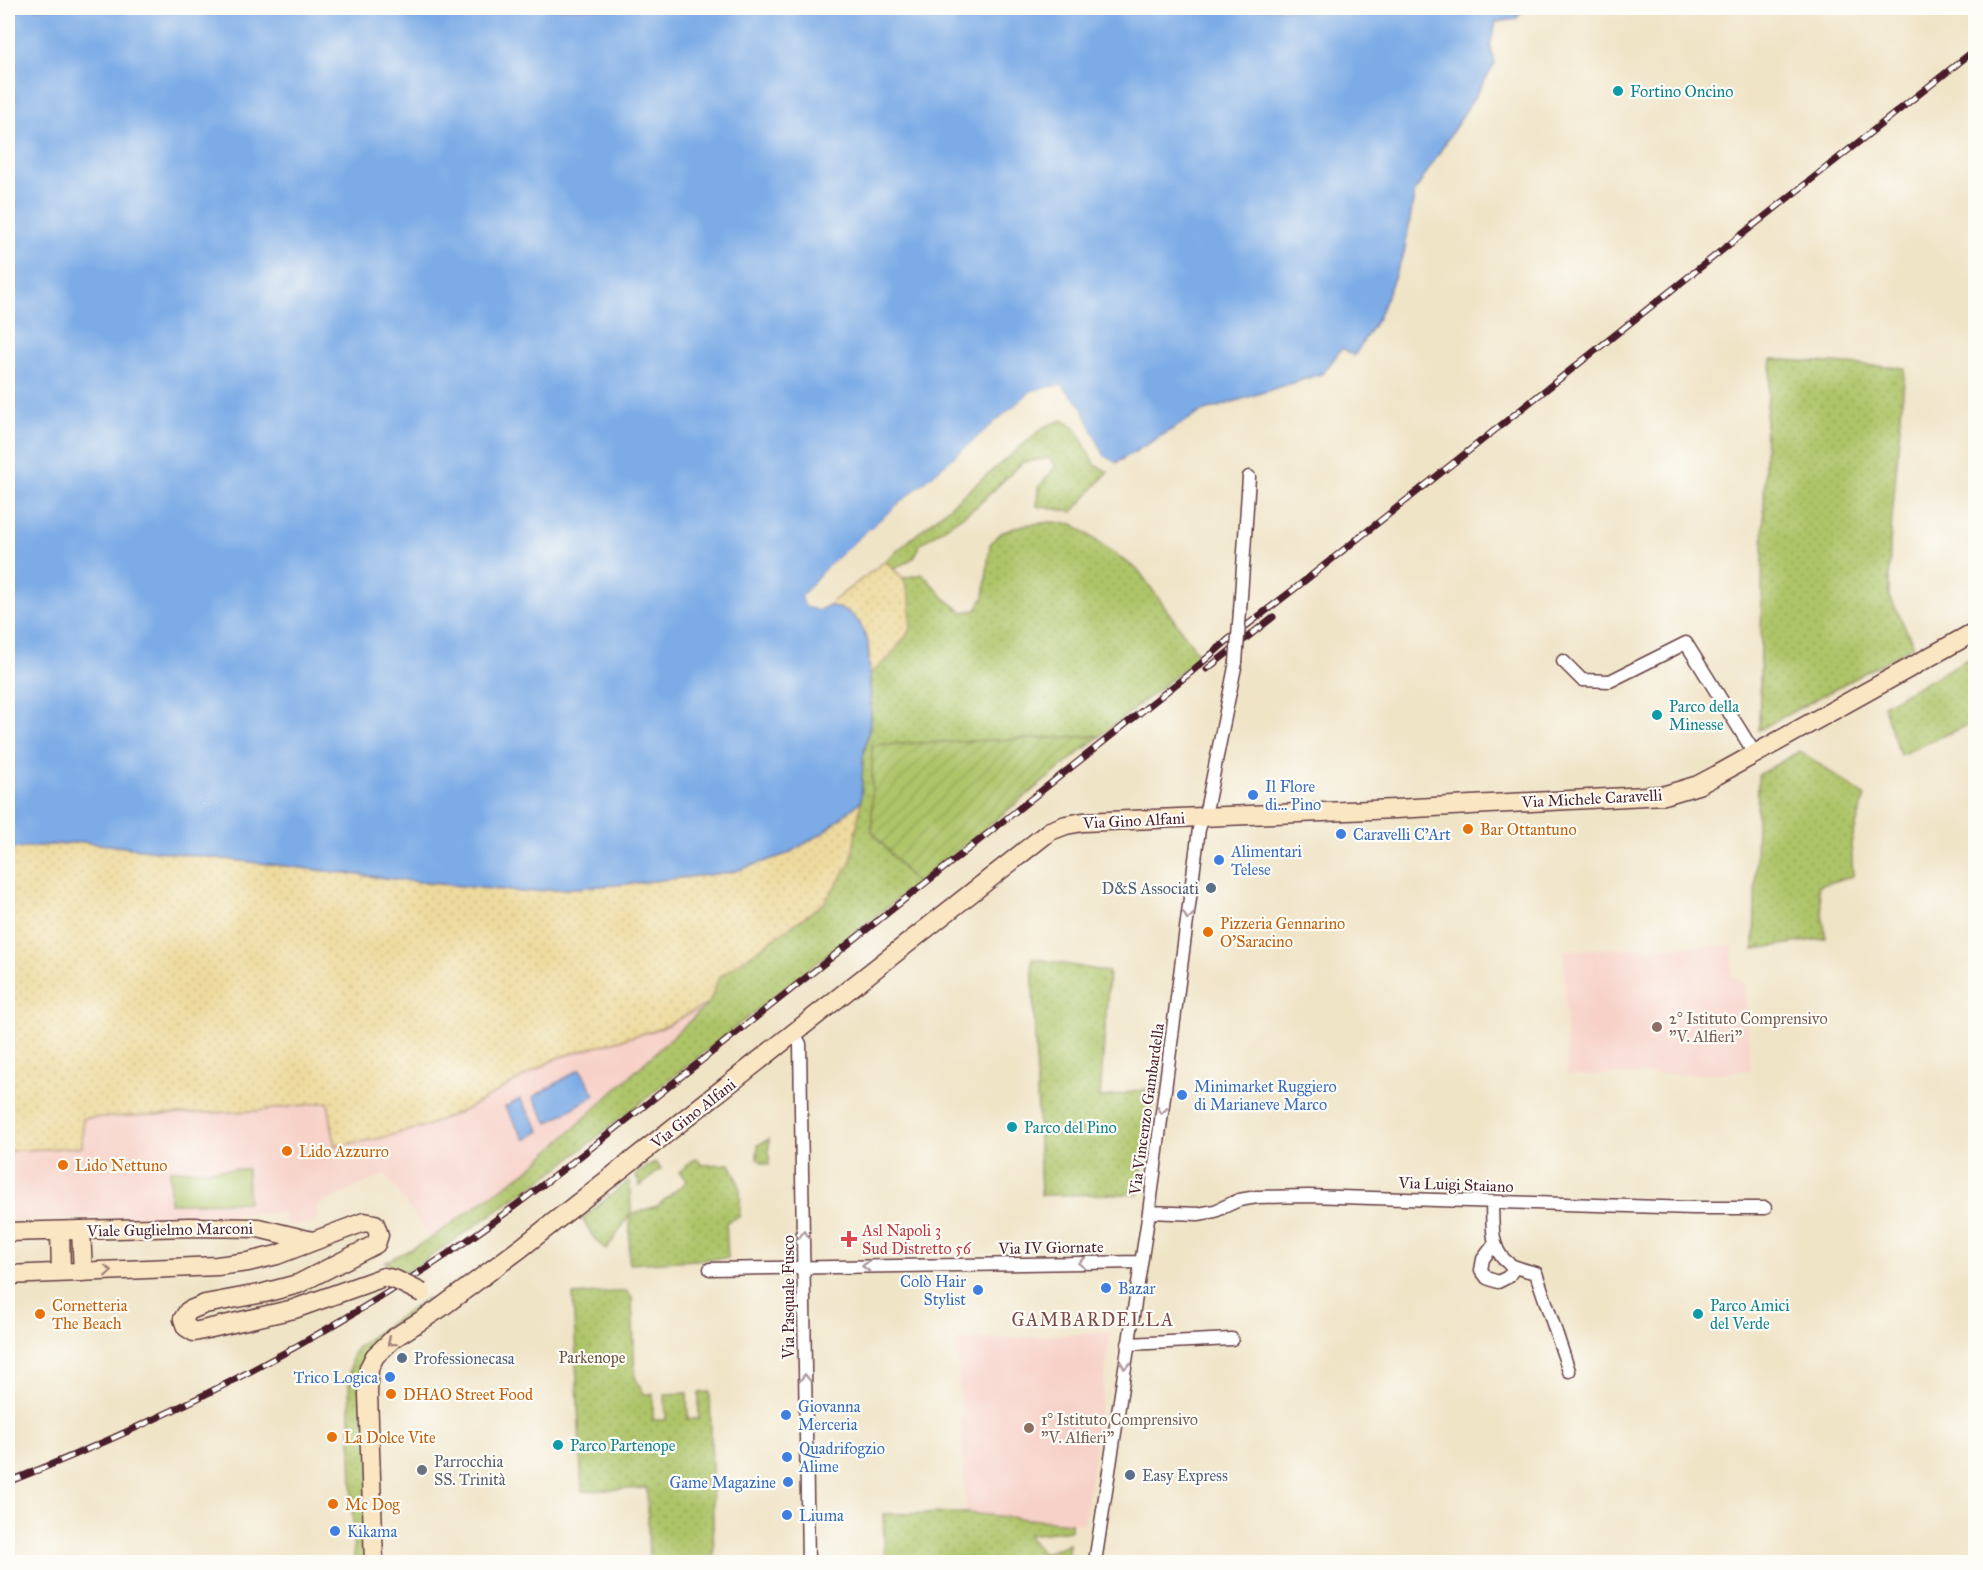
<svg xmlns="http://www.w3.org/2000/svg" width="1983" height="1570" viewBox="0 0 1983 1570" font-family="'IM FELL Great Primer',serif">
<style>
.built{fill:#f7d1c8}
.grass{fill:url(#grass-dots);stroke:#7c724a;stroke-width:1.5}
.sand{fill:url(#sand-dots);stroke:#9c7c64;stroke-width:1.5}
.garden{fill:url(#garden-furrows);stroke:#7c724a;stroke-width:1.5}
.pitch{fill:#adc468;stroke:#7c724a;stroke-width:1.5}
.water{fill:#7cabe6;stroke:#636588;stroke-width:1.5}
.pier{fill:#f0e4c7}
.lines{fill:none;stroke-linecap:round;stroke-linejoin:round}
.street-casing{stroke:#633d42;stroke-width:15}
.secondary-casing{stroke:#633d42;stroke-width:21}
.street{stroke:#fff;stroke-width:12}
.secondary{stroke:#fbe6c4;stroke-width:18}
.rail-casing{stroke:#4a1f2b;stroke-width:7}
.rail{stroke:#fdfcf7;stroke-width:4.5;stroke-dasharray:14;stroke-linecap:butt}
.street-bridge-casing{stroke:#633d42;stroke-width:15;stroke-linecap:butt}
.secondary-bridge-casing{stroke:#633d42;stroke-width:21;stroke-linecap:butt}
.street-bridge{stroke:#fff;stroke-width:12}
.secondary-bridge{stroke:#fbe6c4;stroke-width:18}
.oneway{stroke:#ae9aa0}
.oneway2{stroke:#a28278}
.culture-dot{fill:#0f9aa8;stroke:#fdfcf7;stroke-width:2}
.shop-dot{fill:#3f7fe0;stroke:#fdfcf7;stroke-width:2}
.food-dot{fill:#e8710a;stroke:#fdfcf7;stroke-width:2}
.service-dot{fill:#5c6f8a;stroke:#fdfcf7;stroke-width:2}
.education-dot{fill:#8d6e63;stroke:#fdfcf7;stroke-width:2}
.health-dot{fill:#e0444e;stroke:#fdfcf7;stroke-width:2}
.worship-dot{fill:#6b7280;stroke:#fdfcf7;stroke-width:2}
.labels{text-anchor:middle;stroke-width:4.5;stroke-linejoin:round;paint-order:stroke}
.culture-label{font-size:16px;fill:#0d838f;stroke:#fdfcf7;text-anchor:start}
.shop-label{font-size:16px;fill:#366cbe;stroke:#fdfcf7;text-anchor:start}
.street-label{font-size:16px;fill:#4a1f2b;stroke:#fdfcf7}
.food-label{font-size:16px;fill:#c56008;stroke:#fdfcf7;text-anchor:start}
.service-label{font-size:16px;fill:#4e5e75;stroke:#fdfcf7;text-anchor:start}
.education-label{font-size:16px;fill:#785e54;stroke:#fdfcf7;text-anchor:start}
.health-label{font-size:16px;fill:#be3a42;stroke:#fdfcf7;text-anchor:start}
.park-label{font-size:16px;fill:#68513d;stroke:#fdfcf7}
.worship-label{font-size:16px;fill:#5b616d;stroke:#fdfcf7;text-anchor:start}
.neighbourhood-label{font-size:18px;letter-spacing:1.5px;fill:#7d4949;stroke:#fdfcf7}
</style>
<defs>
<pattern id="grass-dots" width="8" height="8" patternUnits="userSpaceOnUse" patternTransform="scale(1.5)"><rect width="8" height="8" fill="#adc468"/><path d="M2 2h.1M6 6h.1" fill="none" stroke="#96a85a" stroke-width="1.8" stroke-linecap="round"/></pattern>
<pattern id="sand-dots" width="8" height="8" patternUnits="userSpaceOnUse" patternTransform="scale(1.5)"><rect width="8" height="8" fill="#eeda9e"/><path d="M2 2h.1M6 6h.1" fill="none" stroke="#cebb88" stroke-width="1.8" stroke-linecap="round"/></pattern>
<pattern id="garden-furrows" width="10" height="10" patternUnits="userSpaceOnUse" patternTransform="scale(1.5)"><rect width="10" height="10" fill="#adc468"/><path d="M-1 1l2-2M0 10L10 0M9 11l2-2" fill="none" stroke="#96a85a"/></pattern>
</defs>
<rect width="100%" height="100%" fill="#fdfcf7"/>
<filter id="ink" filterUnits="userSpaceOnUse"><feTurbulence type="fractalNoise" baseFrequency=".0167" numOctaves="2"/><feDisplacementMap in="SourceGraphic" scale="12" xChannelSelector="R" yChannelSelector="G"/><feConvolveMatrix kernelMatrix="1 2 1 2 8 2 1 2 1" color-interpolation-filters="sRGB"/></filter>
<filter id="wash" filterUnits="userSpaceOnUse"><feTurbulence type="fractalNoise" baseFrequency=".008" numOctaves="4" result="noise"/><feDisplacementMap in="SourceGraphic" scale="24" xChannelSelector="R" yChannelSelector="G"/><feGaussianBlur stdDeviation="1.35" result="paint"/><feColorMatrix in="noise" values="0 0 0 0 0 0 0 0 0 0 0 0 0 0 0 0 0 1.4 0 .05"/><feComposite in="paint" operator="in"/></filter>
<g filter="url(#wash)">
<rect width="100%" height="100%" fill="#f0e4c7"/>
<path class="built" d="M1733,945L1731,974L1744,984L1751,1070L1709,1074L1567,1075L1564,950Z
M709,1003L532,1167L430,1238L385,1174L317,1206L316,1223L288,1225L283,1213L8,1221V1151L42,1149L83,1131V1118L256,1111L329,1102L377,1139L426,1126L467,1109L557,1058L662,1028Z
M1111,1332L1084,1524L966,1513L957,1341Z"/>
<path class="grass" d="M1772,359L1905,368L1890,542L1889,595L1914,646L1759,730L1766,415Z
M1062,420L1075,427L1095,465L1108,472L1073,512L1037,506L1038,488L1056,466L1049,458L1023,462L976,507L919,545L915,557L894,569L885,561L1044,427Z
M1052,522L1073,524L1139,571L1200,656L1100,736L872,745V831L916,884L557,1169L405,1274L385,1262L425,1242L532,1167L709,1003L719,977L824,903L861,801L863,757L871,722L870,674L890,657L910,598L903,578L923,574L944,598L963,612L976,610L984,597L990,544L1001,533L1023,525Z
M1975,655V722L1900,755L1883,705Z
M1800,751L1865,796L1851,843L1853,876L1818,886L1826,938L1754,949L1758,775Z
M1032,958L1109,972L1100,1098L1154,1088L1138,1194L1041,1195Z
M769,1139V1165L763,1163L757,1158L758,1145Z
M696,1158L702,1165L730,1164C741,1184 742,1194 739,1217L726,1222L728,1258L629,1264L630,1215L606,1250L593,1237L582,1218L630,1180L631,1214L657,1206L687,1181L679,1172Z
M655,1162L661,1169L640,1186L635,1174Z
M626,1291L632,1298L635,1377L644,1394H653V1420H666L665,1394L687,1393L688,1419H699V1393L710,1392L714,1562H649L647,1488L582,1491L573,1295Z
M427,1298L439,1309L375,1356L374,1562H354L349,1380L352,1356L357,1347Z
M966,1513L1071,1523V1530L1027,1535L1043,1554L1069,1544L1067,1562H885L883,1514Z"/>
<path class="sand" d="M885,561L903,578L910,598L911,629L890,657L870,674L868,642L847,611L828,605Z
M861,801L851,862L824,903L719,977L709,1003L662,1028L557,1058L467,1109L426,1126L377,1139L335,1146L328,1102L256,1111L83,1118L82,1147L8,1151V849L83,842L410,881L524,892L627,884L732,872L787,854L823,833Z"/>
<path class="garden" d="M1100,736L916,884L872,831V745Z"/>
<path class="pitch" d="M247,1169L248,1202L170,1203V1170Z"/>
<path class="water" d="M8,8H1524L1516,19L1496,22L1490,45L1495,64L1415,191L1404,253L1378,318L1354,356L1342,348L1323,373L1199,413L1116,463L1104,456L1080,405L1061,385L1032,391L866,532L825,569L802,596L805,606L818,610L828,605L847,611L859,622L868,642L871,718L863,757L861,801L823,833L787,854L732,872L627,884L524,892L410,881L83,842L8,849Z
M580,1069L595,1095L548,1123L533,1097Z
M520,1099L540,1131L525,1140L505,1107Z"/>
<path class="pier" d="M1061,385L1080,405L1104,456L1116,463L1114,466L1101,457L1078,407L1060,389L1033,394L868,534L827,571L806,596L808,604L818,607L827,602L831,603L818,610L805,606L802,596L825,569L866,532L1032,391Z"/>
</g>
<g filter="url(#ink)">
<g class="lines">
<defs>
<path id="street" d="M1240,611L1249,477
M1563,661L1582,680L1610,681L1686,643L1755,754
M794,1033L800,1044L808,1562
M1492,1202C1493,1224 1489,1254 1513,1266C1520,1269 1529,1271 1536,1273L1569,1371
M1149,1212L1198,1214L1215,1211L1239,1200L1257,1197L1308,1196L1693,1208H1765
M1495,1243L1483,1259L1481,1270L1487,1278L1498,1282L1508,1277L1515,1267
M710,1269L1141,1262
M1128,1344L1232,1339
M1095,1562L1149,1212L1199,829L1207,806L1236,662"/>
<path id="secondary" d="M81,1230L83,1272
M60,1231L61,1272
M8,1232L189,1227L258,1228L312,1241
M8,1275L217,1266L248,1262L277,1255L364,1222L375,1224L379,1235L376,1244L298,1284L264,1293L205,1304L188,1311L183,1319L186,1327L194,1332L294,1309L384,1277
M374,1562L368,1394L369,1368L375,1356L394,1338L439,1309L521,1248L1050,831L1066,825L1083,822L1395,809L1665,795L1698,785L1717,775L1976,631"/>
</defs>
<use href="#street" class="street-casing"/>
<use href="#secondary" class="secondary-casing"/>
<use href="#street" class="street"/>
<use href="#secondary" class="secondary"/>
<defs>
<path id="rail" d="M1207,669L1273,617
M8,1482C156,1424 298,1352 431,1265C489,1227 544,1184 600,1141L1190,673L1229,639L1293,590L1976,49"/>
</defs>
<use href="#rail" class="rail-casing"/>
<use href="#rail" class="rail"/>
<defs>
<path id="street-bridge" d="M1236,662L1240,611"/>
<path id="secondary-bridge" d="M384,1277L396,1280L422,1293"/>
</defs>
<use href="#street-bridge" class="street-bridge-casing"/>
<use href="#secondary-bridge" class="secondary-bridge-casing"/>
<use href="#street-bridge" class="street-bridge"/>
<use href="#secondary-bridge" class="secondary-bridge"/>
</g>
<defs><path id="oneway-chevron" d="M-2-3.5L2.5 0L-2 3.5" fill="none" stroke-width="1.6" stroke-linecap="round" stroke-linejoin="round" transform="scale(1.5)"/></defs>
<g class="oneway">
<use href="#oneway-chevron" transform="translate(1188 916) rotate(98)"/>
<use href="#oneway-chevron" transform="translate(1162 1110) rotate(98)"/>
<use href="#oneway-chevron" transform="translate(804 1235) rotate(-91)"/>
<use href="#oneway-chevron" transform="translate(1082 1263) rotate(179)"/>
<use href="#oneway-chevron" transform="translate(866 1266) rotate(179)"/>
<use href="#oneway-chevron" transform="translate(1125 1365) rotate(98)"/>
<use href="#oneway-chevron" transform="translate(805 1378) rotate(-91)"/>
</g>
<g class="oneway2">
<use href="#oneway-chevron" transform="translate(108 1271) rotate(-2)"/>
<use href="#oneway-chevron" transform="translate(391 1342) rotate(140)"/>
</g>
</g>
<g class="culture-dot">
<circle cx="1618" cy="91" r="6"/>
<circle cx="1657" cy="715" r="6"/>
<circle cx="1012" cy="1127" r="6"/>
<circle cx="1698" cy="1314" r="6"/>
<circle cx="558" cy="1445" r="6"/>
</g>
<g class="shop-dot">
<circle cx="1253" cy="795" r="6"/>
<circle cx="1341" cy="834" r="6"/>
<circle cx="1219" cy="860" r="6"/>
<circle cx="1182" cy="1095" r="6"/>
<circle cx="1106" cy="1288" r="6"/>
<circle cx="978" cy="1290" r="6"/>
<circle cx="390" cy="1377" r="6"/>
<circle cx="786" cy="1415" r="6"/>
<circle cx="787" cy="1457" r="6"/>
<circle cx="788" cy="1482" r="6"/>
<circle cx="787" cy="1515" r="6"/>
<circle cx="335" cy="1531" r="6"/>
</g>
<g class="food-dot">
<circle cx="1468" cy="829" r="6"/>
<circle cx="1208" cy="932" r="6"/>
<circle cx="287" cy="1151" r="6"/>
<circle cx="63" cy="1165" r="6"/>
<circle cx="40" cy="1314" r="6"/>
<circle cx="391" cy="1394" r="6"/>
<circle cx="332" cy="1437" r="6"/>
<circle cx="333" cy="1504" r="6"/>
</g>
<g class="service-dot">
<circle cx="1211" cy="888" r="6"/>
<circle cx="402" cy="1358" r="6"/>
<circle cx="1130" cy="1475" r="6"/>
</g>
<g class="education-dot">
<circle cx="1657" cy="1027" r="6"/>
<circle cx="1029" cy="1428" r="6"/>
</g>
<path class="health-dot" d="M846 1230h6v6h6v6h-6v6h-6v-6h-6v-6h6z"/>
<circle class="worship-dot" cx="422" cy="1470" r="6"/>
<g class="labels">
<g class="culture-label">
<text x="1630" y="97">Fortino Oncino</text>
<text x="1669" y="712">Parco della<tspan x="1669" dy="18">Minesse</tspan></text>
<text x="1024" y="1133">Parco del Pino</text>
<text x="1710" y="1311">Parco Amici<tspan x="1710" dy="18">del Verde</tspan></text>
<text x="570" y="1451">Parco Partenope</text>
</g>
<g class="shop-label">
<text x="1265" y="792">Il Flore<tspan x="1265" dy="18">di... Pino</tspan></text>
<text x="1353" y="840">Caravelli C'Art</text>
<text x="1231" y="857">Alimentari<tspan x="1231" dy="18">Telese</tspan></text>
<text x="1194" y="1092">Minimarket Ruggiero<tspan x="1194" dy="18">di Marianeve Marco</tspan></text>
<text x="966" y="1287" text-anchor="end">Colò Hair<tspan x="966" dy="18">Stylist</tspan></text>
<text x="1118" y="1294">Bazar</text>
<text x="378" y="1383" text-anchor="end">Trico Logica</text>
<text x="798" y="1412">Giovanna<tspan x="798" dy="18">Merceria</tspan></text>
<text x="799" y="1454">Quadrifogzio<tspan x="799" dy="18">Alime</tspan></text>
<text x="776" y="1488" text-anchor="end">Game Magazine</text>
<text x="799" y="1521">Liuma</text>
<text x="347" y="1537">Kikama</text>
</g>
<g class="street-label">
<text transform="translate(1592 798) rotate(-3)" y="6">Via Michele Caravelli</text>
<text transform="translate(1134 820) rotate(-3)" y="6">Via Gino Alfani</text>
<text transform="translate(1146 1109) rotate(-82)" y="6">Via Vincenzo Gambardella</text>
<text transform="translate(693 1113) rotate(-38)" y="6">Via Gino Alfani</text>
<text transform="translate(1456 1184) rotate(2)" y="6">Via Luigi Staiano</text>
<text transform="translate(170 1229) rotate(-1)" y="6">Viale Guglielmo Marconi</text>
<text transform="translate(1051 1247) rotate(-1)" y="6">Via IV Giornate</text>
<text transform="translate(788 1297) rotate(-90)" y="6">Via Pasquale Fusco</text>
</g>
<g class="food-label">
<text x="1480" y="835">Bar Ottantuno</text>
<text x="1220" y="929">Pizzeria Gennarino<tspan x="1220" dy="18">O'Saracino</tspan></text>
<text x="299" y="1157">Lido Azzurro</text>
<text x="75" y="1171">Lido Nettuno</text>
<text x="52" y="1311">Cornetteria<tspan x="52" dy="18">The Beach</tspan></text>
<text x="403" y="1400">DHAO Street Food</text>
<text x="344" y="1443">La Dolce Vite</text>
<text x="345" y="1510">Mc Dog</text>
</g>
<g class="service-label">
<text x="1199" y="894" text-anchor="end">D&amp;S Associati</text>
<text x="414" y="1364">Professionecasa</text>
<text x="1142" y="1481">Easy Express</text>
</g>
<g class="education-label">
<text x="1669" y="1024">2° Istituto Comprensivo<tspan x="1669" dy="18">"V. Alfieri"</tspan></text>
<text x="1041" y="1425">1° Istituto Comprensivo<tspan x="1041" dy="18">"V. Alfieri"</tspan></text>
</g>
<g class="health-label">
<text x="862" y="1236">Asl Napoli 3<tspan x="862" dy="18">Sud Distretto 56</tspan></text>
</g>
<g class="park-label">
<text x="592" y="1363">Parkenope</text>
</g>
<g class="worship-label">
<text x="434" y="1467">Parrocchia<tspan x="434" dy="18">SS. Trinità</tspan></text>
</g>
<g class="neighbourhood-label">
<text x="1093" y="1326">GAMBARDELLA</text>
</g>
</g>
<rect width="1983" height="1570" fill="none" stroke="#fdfcf7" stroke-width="30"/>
</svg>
